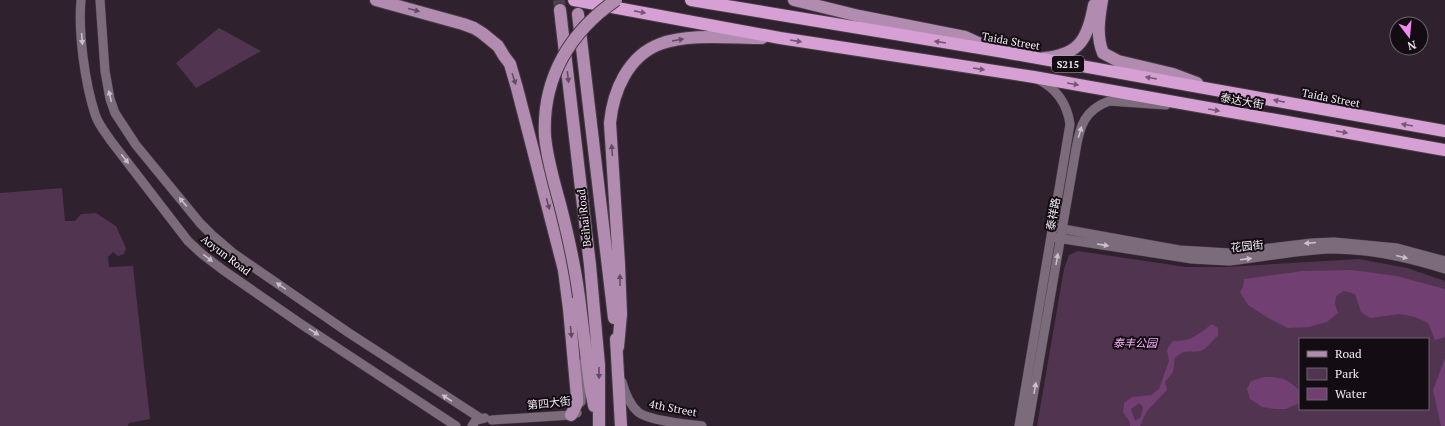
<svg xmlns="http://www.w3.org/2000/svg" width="1445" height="426" viewBox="0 0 1445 426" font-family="'PT Serif','Noto Sans SC',serif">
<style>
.green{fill:#513450;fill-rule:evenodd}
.water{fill:#723f72;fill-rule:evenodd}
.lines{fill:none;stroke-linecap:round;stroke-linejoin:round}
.major-tunnel{stroke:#4d3f4c;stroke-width:12;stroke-dasharray:12 6;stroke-linecap:butt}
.minor-casing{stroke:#473c47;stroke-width:10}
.major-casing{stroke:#473c47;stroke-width:14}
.highway-casing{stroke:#473c47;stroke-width:14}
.minor{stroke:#7c6b7b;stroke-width:9}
.major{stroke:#b28bb0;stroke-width:12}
.highway{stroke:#d6a0d4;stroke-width:12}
.major-bridge-casing{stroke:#473c47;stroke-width:14;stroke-linecap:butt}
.major-bridge{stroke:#b28bb0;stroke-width:12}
.oneway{fill:#624c62}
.oneway2{fill:#745674}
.oneway3{fill:#cabeca}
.labels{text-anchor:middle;stroke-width:4;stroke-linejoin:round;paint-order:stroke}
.shield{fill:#130d13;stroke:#b0a8b0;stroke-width:1}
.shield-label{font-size:10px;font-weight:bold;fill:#f4ebf4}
.street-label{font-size:11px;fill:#f4ebf4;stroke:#130d13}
.park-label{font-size:11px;font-style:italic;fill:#fcb0fb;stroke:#130d13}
</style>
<rect width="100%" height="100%" fill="#2f212e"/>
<path class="green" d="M219,28L261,51L196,88L176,63Z
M62,188L65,221H75L81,214L96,213L116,226L126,248L124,254L118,256L113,252L108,257L109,267L133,266L150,419L129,423L128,426H0V193Z
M1078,251L1186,267H1225L1359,259L1407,268L1445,281V426H1037L1064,269L1069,255ZM1300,339H1428V409H1300Z"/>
<path class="water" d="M1351,270L1397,276L1445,289V337L1435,340L1428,323L1415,317L1400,314L1370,318L1361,312L1355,294L1344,291L1336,296L1335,304L1338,313L1327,322L1309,327L1288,328L1268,318L1248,305L1240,292L1243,287L1244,279L1303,271Z
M1212,324L1218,328V336C1212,340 1207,349 1200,351C1189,353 1185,348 1175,358L1173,372L1165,382L1167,390L1147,411L1140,426H1130V422L1123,412L1124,403L1132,397L1151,395L1159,389L1169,361L1167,351L1169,346L1173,341C1191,342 1198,334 1212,324ZM1139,403L1143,407L1141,417L1135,421L1131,409Z
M1445,358V426H1441L1433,390Z
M1264,377C1282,377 1287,379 1300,391V403L1286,409H1275L1262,407L1250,399L1247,389L1251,381Z"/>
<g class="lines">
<path class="major-tunnel" d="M559,0L560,10"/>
<defs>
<path id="minor" d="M81,0C78,33 85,83 95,114C98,124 105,132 111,141L188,241L202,254L223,270L301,324L456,426
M100,0L105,71L110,99L115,113L136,145L200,223L212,235L233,253L349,333L480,418
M1052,227L1179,250L1229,253L1312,243L1334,242L1397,248L1445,261
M1051,237L1192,259L1229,261C1262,257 1294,251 1327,249C1367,248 1407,257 1445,269
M622,382C625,393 629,404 638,412C649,421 687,424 702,426
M581,402L583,363
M492,420L571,415L577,413
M472,426L476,420L485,418
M1019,426L1070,124C1067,104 1057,89 1039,80
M1028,426L1076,149C1080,125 1085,110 1109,101L1166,105"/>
<path id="major" d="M376,0L463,24L474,28L482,33L498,46L504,56L510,64L517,88L564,270L569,309L577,397V403L571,415
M794,0L859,16L965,37L987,47
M1102,0C1099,18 1096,36 1103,53L1118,61L1173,74L1197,83
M560,10L590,265L599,365V426
M578,14L614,318
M1044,58C1080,55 1088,38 1094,5
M579,297L590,385L594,406
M616,339L621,426
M618,347L621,314L619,264L610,123C613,91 628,56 660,44C688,33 732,38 762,38"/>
<path id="highway" d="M574,0L780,38L1034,77L1445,150
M691,0L998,51L1445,131"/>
</defs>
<use href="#minor" class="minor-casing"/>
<use href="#major" class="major-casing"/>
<use href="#highway" class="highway-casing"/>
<use href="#minor" class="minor"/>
<use href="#major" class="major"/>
<use href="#highway" class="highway"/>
<defs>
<path id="major-bridge" d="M579,297C575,266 568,235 560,204C554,182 547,159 545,136C542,78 570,32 616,0"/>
</defs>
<use href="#major-bridge" class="major-bridge-casing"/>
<use href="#major-bridge" class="major-bridge"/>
</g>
<defs><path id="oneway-solid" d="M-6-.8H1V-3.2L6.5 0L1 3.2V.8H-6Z"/></defs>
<g class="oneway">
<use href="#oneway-solid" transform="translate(414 10) rotate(15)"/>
<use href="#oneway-solid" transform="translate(678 40) rotate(-10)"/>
<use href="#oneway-solid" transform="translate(568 77) rotate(83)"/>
<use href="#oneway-solid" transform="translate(514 79) rotate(72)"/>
<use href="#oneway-solid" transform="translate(612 150) rotate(-94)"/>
<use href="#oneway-solid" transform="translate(548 204) rotate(75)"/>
<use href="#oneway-solid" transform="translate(620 280) rotate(-91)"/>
<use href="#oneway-solid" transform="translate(571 332) rotate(85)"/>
<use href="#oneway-solid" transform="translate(599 373) rotate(89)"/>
</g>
<g class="oneway2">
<use href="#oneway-solid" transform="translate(640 12) rotate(11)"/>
<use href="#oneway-solid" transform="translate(796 41) rotate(9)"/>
<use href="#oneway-solid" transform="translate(940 42) rotate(-171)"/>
<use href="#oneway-solid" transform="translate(979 69) rotate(9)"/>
<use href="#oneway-solid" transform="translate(1151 78) rotate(-170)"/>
<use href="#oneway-solid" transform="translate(1073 84) rotate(10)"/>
<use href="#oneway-solid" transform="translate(1279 101) rotate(-169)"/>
<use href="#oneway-solid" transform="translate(1214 110) rotate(10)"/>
<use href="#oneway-solid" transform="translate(1407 125) rotate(-170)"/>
<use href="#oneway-solid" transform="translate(1342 132) rotate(10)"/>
</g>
<g class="oneway3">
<use href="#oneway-solid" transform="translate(82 39) rotate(86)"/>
<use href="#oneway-solid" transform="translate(110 96) rotate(-103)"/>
<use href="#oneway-solid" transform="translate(1080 132) rotate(-73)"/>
<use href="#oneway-solid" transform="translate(125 159) rotate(52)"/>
<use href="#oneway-solid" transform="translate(183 202) rotate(-130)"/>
<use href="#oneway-solid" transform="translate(1310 243) rotate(175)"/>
<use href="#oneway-solid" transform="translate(1103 245) rotate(9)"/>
<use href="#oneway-solid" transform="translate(1402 257) rotate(14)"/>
<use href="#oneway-solid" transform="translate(208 258) rotate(37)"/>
<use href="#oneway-solid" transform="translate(1057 259) rotate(-80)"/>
<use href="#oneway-solid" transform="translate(1246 259) rotate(-7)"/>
<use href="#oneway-solid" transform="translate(281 286) rotate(-145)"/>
<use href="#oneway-solid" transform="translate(314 332) rotate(33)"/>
<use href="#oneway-solid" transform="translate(1035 388) rotate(-80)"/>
<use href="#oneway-solid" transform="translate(447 398) rotate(-147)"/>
</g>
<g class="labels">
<rect class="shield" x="1052" y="56" width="32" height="16" rx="3"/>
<g class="shield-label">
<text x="1068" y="68">S215</text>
</g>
<g class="street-label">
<text transform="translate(1011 41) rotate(10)" y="4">Taida Street</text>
<text transform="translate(1331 98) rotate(11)" y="4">Taida Street</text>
<text transform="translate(1242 101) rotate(10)" y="4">泰达大街</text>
<text transform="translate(1053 214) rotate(-80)" y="4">泰祥路</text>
<text transform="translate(584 218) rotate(-96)" y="4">Beihai Road</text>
<text transform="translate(1247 246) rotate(-6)" y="4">花园街</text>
<text transform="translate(226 255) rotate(37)" y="4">Aoyun Road</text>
<text transform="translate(549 403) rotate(-6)" y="4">第四大街</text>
<text transform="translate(673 408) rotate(11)" y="4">4th Street</text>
</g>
<g class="park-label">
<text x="1135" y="347">泰丰公园</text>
</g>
</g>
<rect x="1299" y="338" width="130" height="72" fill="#130d13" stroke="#6d666d"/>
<rect x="1307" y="351" width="20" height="6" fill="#b28bb0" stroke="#6d666d"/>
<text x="1335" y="358" font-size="12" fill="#f4ebf4">Road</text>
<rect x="1307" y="368" width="20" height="12" fill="#513450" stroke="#6d666d"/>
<text x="1335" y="378" font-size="12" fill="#f4ebf4">Park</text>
<rect x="1307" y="388" width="20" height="12" fill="#723f72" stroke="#6d666d"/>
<text x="1335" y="398" font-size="12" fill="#f4ebf4">Water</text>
<g transform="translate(1409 36) rotate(164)"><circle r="19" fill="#130d13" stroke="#6d666d"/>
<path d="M0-3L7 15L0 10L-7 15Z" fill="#f28af2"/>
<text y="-6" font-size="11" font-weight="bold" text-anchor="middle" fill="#f4ebf4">N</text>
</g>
</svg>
